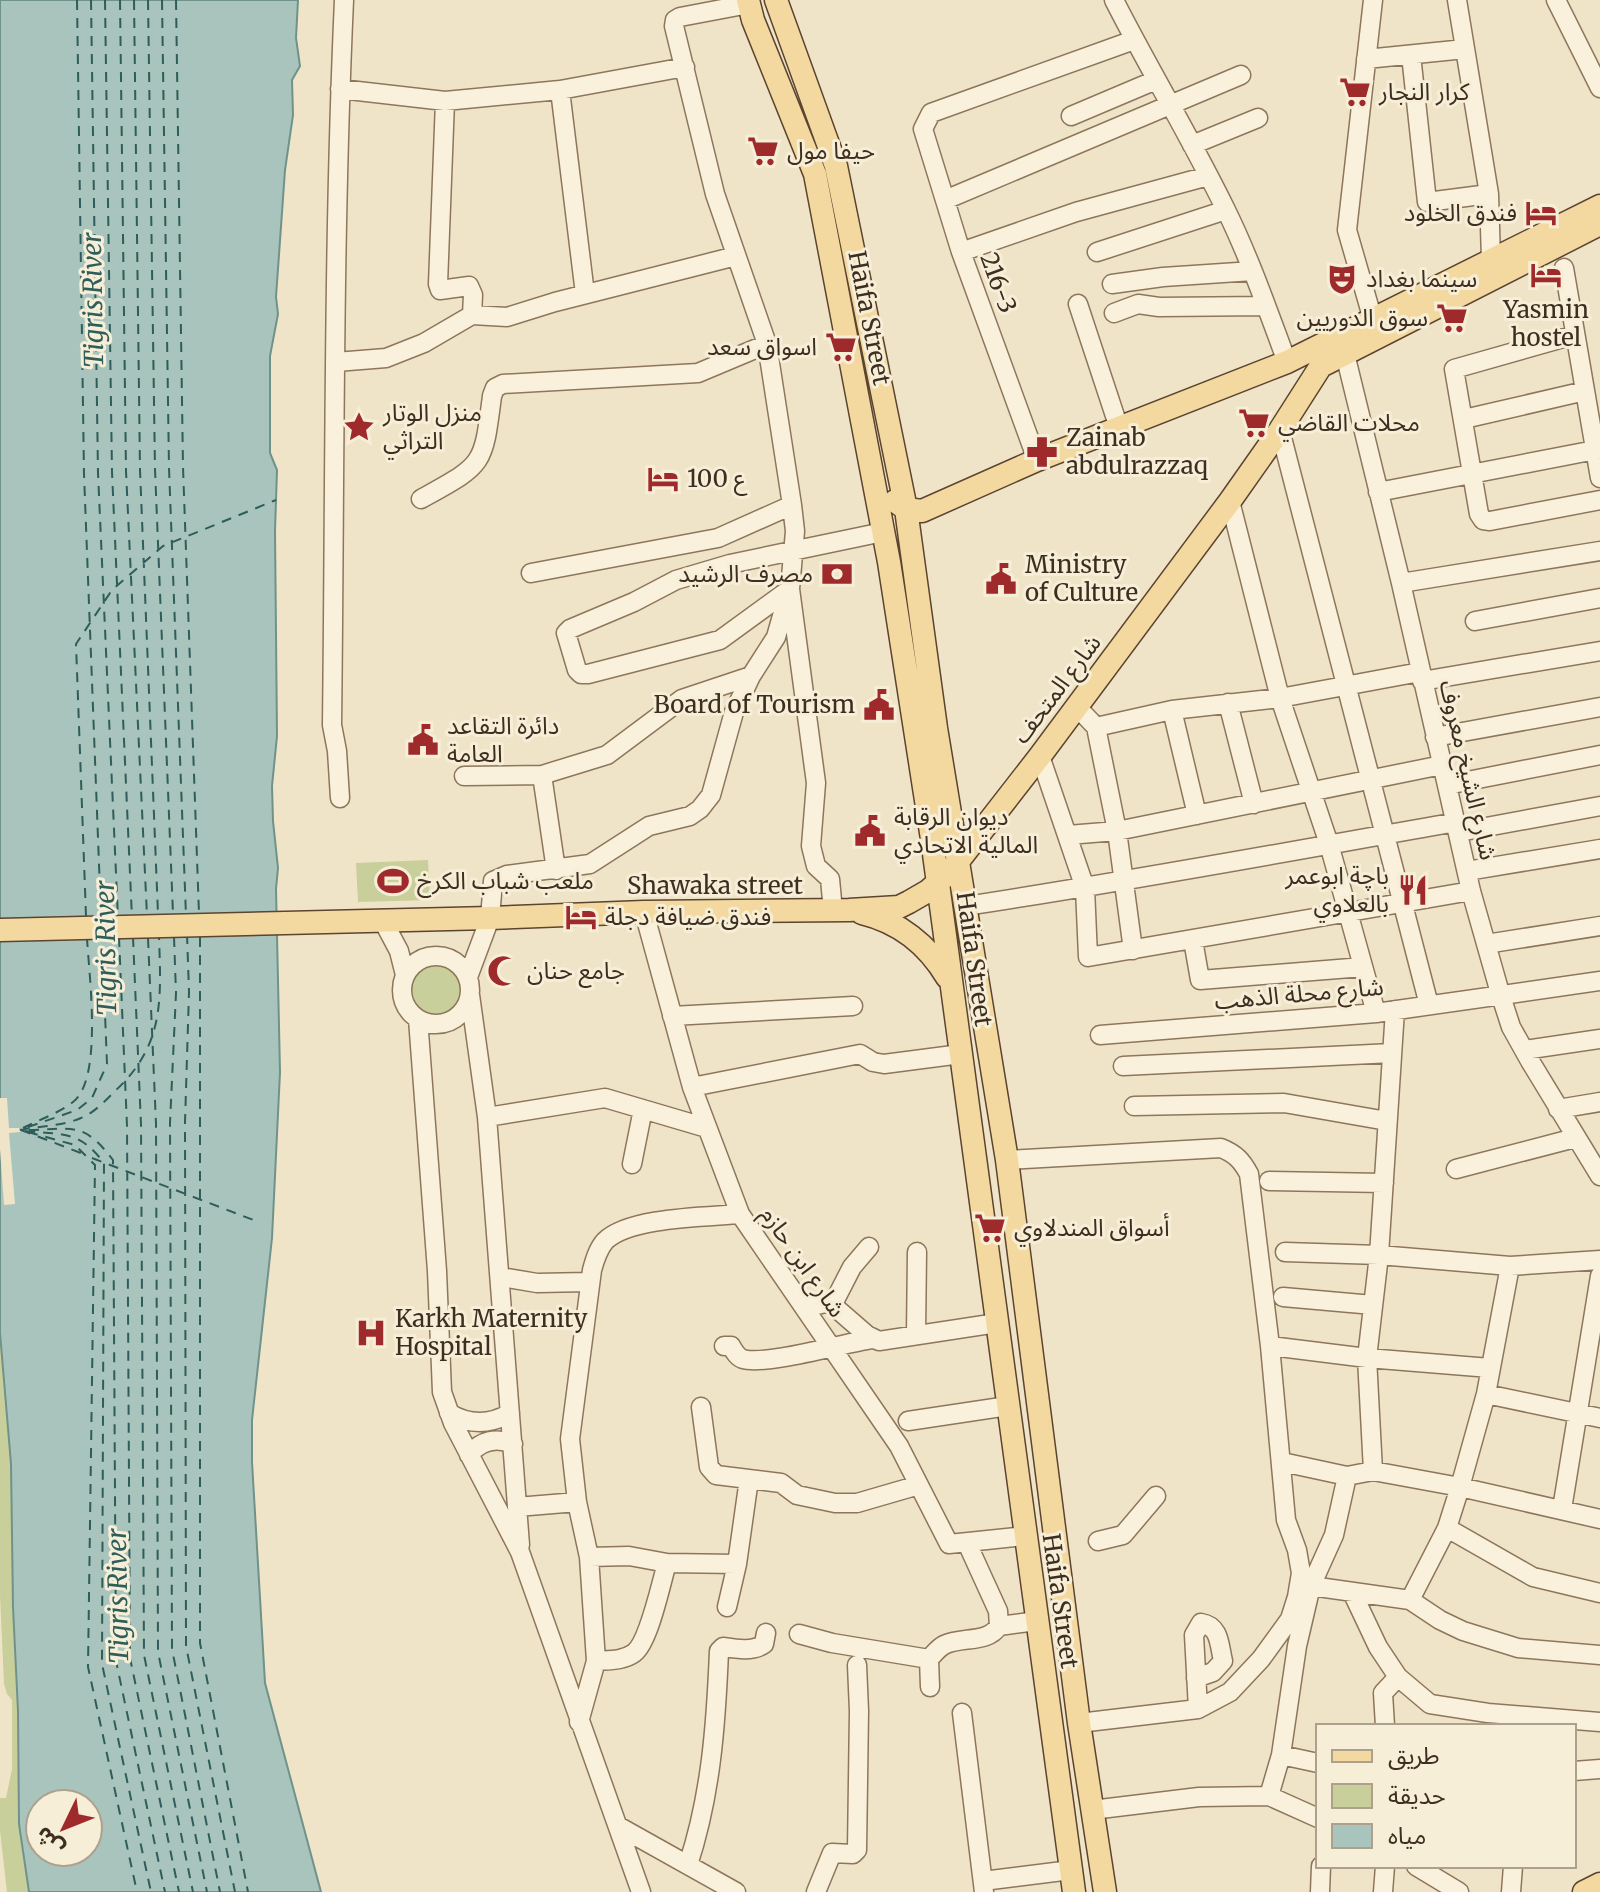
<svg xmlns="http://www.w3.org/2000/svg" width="1600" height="1892" viewBox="0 0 1600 1892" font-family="Merriweather,'Noto Sans Arabic',serif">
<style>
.green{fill:#c9cf9b}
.water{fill:#a9c4bc;stroke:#6f938a;stroke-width:2;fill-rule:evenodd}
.pier{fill:#f0e4c8}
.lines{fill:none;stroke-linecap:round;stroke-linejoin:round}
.ferry{stroke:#2f5d5a;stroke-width:2;stroke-dasharray:10 8;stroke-linecap:butt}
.minor-casing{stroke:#8d765c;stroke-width:21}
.major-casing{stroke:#5b4430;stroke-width:25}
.minor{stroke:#faf1dc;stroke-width:18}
.major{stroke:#f3d9a0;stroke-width:22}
.labels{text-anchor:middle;stroke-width:6;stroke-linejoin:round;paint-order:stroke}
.poi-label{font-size:24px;fill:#3d2e20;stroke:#f7eed8;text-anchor:start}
.street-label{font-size:24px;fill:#3d2e20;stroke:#f7eed8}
.water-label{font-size:26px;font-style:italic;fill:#2f5d5a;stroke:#f7eed8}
</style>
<rect width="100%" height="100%" fill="#f0e4c8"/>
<path class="green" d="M428,860L430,900L358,902L356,863Z
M412 989a26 26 0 1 1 52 0a26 26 0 1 1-52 0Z
M0,1333L11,1464L22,1850L29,1892H7L0,1831V1798H6L12,1769V1700L7,1694L4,1684L0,1596Z"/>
<path class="water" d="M0,0H298L296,38L300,66L292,80L293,115L285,170L276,297L278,314L270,356V453L277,470L275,531L277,736L272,786L273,821L278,868L276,889L280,1072L272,1238L252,1420V1462L265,1683L321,1892H29L19,1824L18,1711L13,1607L11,1464L0,1333ZM40,1804H88V1852H40Z"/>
<path class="pier" d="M0,1098H7L9,1128H19L20,1132L9,1133L15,1204L4,1205L0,1149Z"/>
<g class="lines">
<path class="ferry" d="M77,0L84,474L101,916
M91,0L98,473L118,918
M105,0L112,472L132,918
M120,0L126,471L147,916
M134,0L140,470L158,914
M148,0L155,469L173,914
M162,0L169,468L186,916
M176,0L183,467L199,914
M86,916L76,644L112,590L163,546L276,500
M187,934L189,992L185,1122L186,1646L235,1892
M119,937L127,1126L130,1658L179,1892
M133,937L141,1125L144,1655L193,1892
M174,937L176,993L170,1123L172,1649L220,1892
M200,937V1643L248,1892
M148,938L156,1124L158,1652L207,1892
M28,1127L77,1110L92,1098L107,1064L102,938
M23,1128C39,1120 59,1113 73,1102C103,1079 89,975 87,938
M20,1130C38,1126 63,1126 81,1118C94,1113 105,1101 115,1091C165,1045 161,999 159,936
M21,1130L86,1155
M29,1130C74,1129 83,1121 113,1160L116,1661L165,1892
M25,1131C63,1135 79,1130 104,1163L102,1664L151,1892
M28,1132L75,1145L95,1165L88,1667L137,1892
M92,1158L256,1221"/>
<defs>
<path id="minor" d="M1114,0C1150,71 1191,138 1226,210C1250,259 1268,311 1287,362
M1373,0L1347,230L1373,320
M1457,0L1489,194L1491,260
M1556,0L1600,88
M749,4L680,17L675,20L674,26L715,194L767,344L792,505L795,531L790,589L816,783L811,846L816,866L830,879L833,911
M1411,55L1427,202L1489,194
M1366,59L1465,49
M340,89L445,101L560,90L685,67
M560,90L585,294
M445,101L438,284L440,290L469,286L473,295L472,315
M1071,116L1156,80
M1192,145L1258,118
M945,200L1241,75
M961,252L1076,212L1208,176
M1097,252L1226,210
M1564,268L1600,478
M1112,284L1163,277L1253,271
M1078,304L1119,428
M1114,313L1138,304L1159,307L1266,306
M1574,335L1454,369L1479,514L1483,520L1490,521L1600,500
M1345,354L1401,583L1471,891L1500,993L1511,1027L1530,1061L1600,1176
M336,362L386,358L424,343L472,315L507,317L555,302L736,256
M1464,419L1585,391
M1280,430L1429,1005
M1037,460L961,252L923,129L931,113L1134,40
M1378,492L1600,449
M421,499C484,464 483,467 492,396L495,388L503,384L698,373L767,344
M1230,501L1280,698L1329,844L1376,1013
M531,573L718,538L792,505
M1401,583L1600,551
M790,589L720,640L588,674H581L577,670L566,633L570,629L634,602L676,580L730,564L883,532
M1475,621L1600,598
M1422,681L1600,651
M1228,703L1254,804
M1076,706L1096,727L1117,831L1133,950
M1172,710L1197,815
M1096,727L1172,710L1280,698L1420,672
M1435,737L1600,707
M1040,756L1085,888L1088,957L1471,891
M464,776L542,775
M1447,785L1600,755
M340,798L337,751L332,725C335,484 333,241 344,0
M1459,832L1600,806
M1068,835L1117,831L1442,765
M556,870L542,775L607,755L682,699L751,676
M1467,871L1600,849
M966,906C1130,881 1293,851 1456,822
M644,912L692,1087L740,1214L899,1446L949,1544L1025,1536
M382,919L399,951L405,975
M1193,940L1200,980L1363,967
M1486,944L1600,926
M402 990a34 34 0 1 1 68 0a34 34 0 1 1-68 0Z
M468,977L490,918L493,881L507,875L590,864L649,826L690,816L700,809L711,795L734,712L751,676L776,637L788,595
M470,995L487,1117L520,1545
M672,1016L853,1006
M418,1019L437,1271L442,1392L453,1423L520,1552L641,1892
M1100,1035L1376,1013L1600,981
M1524,1050L1600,1039
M1123,1066L1392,1053
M692,1087L860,1054L873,1062L884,1064L961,1054
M1134,1106L1284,1103L1387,1121
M1558,1109L1600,1102
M487,1117L605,1098L707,1128
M1007,1160L1221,1148C1236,1154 1242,1161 1249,1174L1270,1346L1286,1520L1297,1550L1301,1573L1297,1597L1290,1619L1261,1659L1230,1692L1198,1709L1079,1723
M632,1164L643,1109
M1456,1169L1575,1138
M1269,1181L1384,1183
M1285,1252L1379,1255L1510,1266L1600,1260
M501,1277L537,1283L588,1282
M1283,1297L1373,1305
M833,1304L852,1267L869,1247
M805,1308L829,1302L867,1335L879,1341L997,1323
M916,1335L917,1252
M724,1346H731C734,1351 737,1357 743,1359C766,1366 844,1343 872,1339
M1270,1346L1367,1358L1490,1368
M1486,1394L1600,1418
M701,1407L709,1467L716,1475L781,1483L797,1495L835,1503H857L919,1485
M449,1413C469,1425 490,1425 510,1413
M908,1421L1008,1406
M469,1455C481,1440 496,1437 513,1444
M1282,1462L1347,1476L1373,1471L1460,1487L1600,1519
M1373,1471L1367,1358L1379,1255L1395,1010
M517,1507L577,1502
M1562,1509L1600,1276
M1447,1528L1533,1577L1600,1593
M1098,1541L1123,1535L1156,1496
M589,1557L629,1556L667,1563L737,1564
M1311,1586L1410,1600L1440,1620L1463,1631L1518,1648L1600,1655
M1352,1592L1378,1647L1398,1677L1430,1704L1488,1713L1600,1722
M1410,1600L1447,1528L1460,1487L1486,1394L1510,1266
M727,1607L737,1564L749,1479
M999,1626L1037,1621
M799,1634L832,1643L929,1659
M596,1661C609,1660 623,1661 634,1653C649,1642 661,1583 667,1563
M1196,1678L1213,1672L1223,1661C1219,1644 1220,1626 1201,1623L1194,1635L1198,1709
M930,1687L929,1659C934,1654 938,1648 944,1645C962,1636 987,1644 999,1626L998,1611L967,1543
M962,1713L984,1892
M579,1722L596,1661L589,1557L577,1502L570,1439L592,1270C595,1259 598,1249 605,1241C629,1217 706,1217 740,1214
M1385,1726L1383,1693L1398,1677
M1281,1755L1318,1763
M1574,1771L1600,1769
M1269,1796L1281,1755L1297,1646L1311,1586L1334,1535L1347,1476
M1092,1810L1199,1797L1269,1796L1318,1818
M618,1826L736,1892
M688,1865C711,1795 716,1725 719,1651L723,1647C736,1649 753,1652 764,1644L766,1633
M1416,1866L1459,1892
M983,1881L1071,1870
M816,1892L832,1853L853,1854L857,1850L859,1711L857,1665
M1320,1892L1321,1866
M1383,1892L1385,1866
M1511,1892L1513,1866"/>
<path id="major" d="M748,0L753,20L815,174L889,562L932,839L1074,1892
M776,0L836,166L906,509L936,728L1007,1160L1079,1723L1105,1892
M1325,364L1600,224
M895,501L906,509L922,511L1037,460L1287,362L1600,206
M862,913C899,922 928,945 947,977
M0,930L490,918L644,912L849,910L899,907L909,902L928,891L949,873L1040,756L1230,501L1280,430L1340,336
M1584,1892L1600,1884"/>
</defs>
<use href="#minor" class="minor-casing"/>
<use href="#major" class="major-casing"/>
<use href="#minor" class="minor"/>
<use href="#major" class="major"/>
</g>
<defs>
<symbol id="supermarket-bare" viewBox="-9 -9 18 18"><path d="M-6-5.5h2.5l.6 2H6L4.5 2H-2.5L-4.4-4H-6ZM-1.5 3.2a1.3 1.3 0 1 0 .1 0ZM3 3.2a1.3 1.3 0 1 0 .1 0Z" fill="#9e2a2b" stroke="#f7eed8" stroke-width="2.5" paint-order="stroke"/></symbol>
<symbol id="hotel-bare" viewBox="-9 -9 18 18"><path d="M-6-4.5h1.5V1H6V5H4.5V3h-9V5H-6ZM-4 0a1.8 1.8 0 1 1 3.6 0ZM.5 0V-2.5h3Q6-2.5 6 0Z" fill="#9e2a2b" stroke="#f7eed8" stroke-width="2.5" paint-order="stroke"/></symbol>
<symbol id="theatre-bare" viewBox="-9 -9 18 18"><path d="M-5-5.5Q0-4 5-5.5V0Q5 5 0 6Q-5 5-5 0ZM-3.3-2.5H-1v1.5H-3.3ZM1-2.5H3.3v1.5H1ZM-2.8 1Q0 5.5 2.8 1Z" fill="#9e2a2b" stroke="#f7eed8" stroke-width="2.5" paint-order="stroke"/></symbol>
<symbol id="sight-bare" viewBox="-9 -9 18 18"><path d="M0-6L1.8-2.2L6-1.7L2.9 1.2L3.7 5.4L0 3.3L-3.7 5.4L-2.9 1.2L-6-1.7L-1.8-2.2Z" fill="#9e2a2b" stroke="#f7eed8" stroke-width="2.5" paint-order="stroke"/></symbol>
<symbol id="pharmacy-bare" viewBox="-9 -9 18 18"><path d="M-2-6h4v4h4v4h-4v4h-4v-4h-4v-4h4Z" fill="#9e2a2b" stroke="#f7eed8" stroke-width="2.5" paint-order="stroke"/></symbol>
<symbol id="bank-bare" viewBox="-9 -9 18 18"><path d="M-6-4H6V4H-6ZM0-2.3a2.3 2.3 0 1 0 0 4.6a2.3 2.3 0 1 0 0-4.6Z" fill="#9e2a2b" stroke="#f7eed8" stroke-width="2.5" paint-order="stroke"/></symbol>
<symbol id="civic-bare" viewBox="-9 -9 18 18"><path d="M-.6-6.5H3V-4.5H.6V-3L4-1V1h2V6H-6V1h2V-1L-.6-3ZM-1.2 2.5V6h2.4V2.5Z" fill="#9e2a2b" stroke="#f7eed8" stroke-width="2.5" paint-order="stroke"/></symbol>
<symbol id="stadium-bare" viewBox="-9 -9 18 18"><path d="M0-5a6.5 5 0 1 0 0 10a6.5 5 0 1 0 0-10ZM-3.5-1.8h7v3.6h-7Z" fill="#9e2a2b" stroke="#f7eed8" stroke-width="2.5" paint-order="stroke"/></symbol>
<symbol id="restaurant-bare" viewBox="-9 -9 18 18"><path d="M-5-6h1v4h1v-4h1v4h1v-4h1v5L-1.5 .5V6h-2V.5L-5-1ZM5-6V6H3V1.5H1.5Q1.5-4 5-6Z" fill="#9e2a2b" stroke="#f7eed8" stroke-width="2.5" paint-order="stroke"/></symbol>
<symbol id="mosque-bare" viewBox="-9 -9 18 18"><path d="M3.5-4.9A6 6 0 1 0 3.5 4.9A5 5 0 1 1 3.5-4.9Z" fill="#9e2a2b" stroke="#f7eed8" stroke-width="2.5" paint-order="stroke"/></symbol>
<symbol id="hospital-bare" viewBox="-9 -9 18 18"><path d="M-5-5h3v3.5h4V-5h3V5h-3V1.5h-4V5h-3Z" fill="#9e2a2b" stroke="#f7eed8" stroke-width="2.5" paint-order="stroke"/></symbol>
</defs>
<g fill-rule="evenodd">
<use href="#supermarket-bare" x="1333" y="70" width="44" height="44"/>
<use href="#supermarket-bare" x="741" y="129" width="44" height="44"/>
<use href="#hotel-bare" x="1519" y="191" width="44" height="44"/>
<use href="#hotel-bare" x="1524" y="253" width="44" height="44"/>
<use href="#theatre-bare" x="1320" y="257" width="44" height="44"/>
<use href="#supermarket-bare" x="1430" y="296" width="44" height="44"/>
<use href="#supermarket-bare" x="819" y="325" width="44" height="44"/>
<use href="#supermarket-bare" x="1232" y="401" width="44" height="44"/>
<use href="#sight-bare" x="337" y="405" width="44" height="44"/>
<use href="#pharmacy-bare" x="1020" y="430" width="44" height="44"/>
<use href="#hotel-bare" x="641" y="457" width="44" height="44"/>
<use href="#bank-bare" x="815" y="552" width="44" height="44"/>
<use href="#civic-bare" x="979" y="557" width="44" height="44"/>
<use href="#civic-bare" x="857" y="683" width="44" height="44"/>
<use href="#civic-bare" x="401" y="718" width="44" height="44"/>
<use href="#civic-bare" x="848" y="809" width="44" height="44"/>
<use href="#stadium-bare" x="371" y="859" width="44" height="44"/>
<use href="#restaurant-bare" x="1391" y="868" width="44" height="44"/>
<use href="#hotel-bare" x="559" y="895" width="44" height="44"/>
<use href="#mosque-bare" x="481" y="949" width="44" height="44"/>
<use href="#supermarket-bare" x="968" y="1206" width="44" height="44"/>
<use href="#hospital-bare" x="349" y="1311" width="44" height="44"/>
</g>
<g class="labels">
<g class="poi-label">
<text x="1379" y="100">كرار النجار</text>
<text x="787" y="159">حيفا مول</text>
<text x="1517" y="221" text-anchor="end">فندق الخلود</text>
<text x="1366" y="287">سينما بغداد</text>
<text x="1546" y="318" text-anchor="middle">Yasmin<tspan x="1546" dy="28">hostel</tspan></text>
<text x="1428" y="326" text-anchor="end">سوق الدوريين</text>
<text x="817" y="355" text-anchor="end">اسواق سعد</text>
<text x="383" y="421">منزل الوتار<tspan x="383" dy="28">التراثي</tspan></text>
<text x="1278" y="431">محلات القاضي</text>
<text x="1066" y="446">Zainab<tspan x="1066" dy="28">abdulrazzaq</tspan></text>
<text x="687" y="487">100 ع</text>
<text x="1025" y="573">Ministry<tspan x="1025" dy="28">of Culture</tspan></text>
<text x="813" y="582" text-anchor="end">مصرف الرشيد</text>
<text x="855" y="713" text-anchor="end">Board of Tourism</text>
<text x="447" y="734">دائرة التقاعد<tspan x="447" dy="28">العامة</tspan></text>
<text x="894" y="825">ديوان الرقابة<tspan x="894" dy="28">المالية الاتحادي</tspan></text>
<text x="1389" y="884" text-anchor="end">باچة ابوعمر<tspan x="1389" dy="28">بالعلاوي</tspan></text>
<text x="417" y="889">ملعب شباب الكرخ</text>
<text x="605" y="925">فندق ضيافة دجلة</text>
<text x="527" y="979">جامع حنان</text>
<text x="1014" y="1236">أسواق المندلاوي</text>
<text x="395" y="1327">Karkh Maternity<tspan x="395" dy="28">Hospital</tspan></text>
</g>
<g class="street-label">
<text transform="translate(998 283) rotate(70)" y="8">216-3</text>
<text transform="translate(869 318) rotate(79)" y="8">Haifa Street</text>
<text transform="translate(1057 689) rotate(-53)" y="8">شارع المتحف</text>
<text transform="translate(1468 770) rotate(77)" y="8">شارع الشيخ معروف</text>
<text x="715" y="894">Shawaka street</text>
<text transform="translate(974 959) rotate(82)" y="8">Haifa Street</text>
<text transform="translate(1299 994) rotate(-5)" y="8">شارع محلة الذهب</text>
<text transform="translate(803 1262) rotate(55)" y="8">شارع ابن حازم</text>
<text transform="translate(1060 1601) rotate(82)" y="8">Haifa Street</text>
</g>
<g class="water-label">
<text transform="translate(93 300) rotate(-91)" y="9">Tigris River</text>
<text transform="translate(106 948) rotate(-91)" y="9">Tigris River</text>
<text transform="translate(118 1596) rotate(-91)" y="9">Tigris River</text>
</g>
</g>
<rect x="1316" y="1724" width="260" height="144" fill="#f7eed8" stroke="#ada18e" stroke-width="2"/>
<rect x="1332" y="1750" width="40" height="12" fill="#f3d9a0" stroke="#ada18e" stroke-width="2"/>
<text x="1388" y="1764" font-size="24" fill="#3d2e20">طريق</text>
<rect x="1332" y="1784" width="40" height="24" fill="#c9cf9b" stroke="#ada18e" stroke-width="2"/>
<text x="1388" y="1804" font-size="24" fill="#3d2e20">حديقة</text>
<rect x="1332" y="1824" width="40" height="24" fill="#a9c4bc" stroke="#ada18e" stroke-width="2"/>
<text x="1388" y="1844" font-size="24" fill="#3d2e20">مياه</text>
<g transform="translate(64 1828) rotate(227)"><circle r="38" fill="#f7eed8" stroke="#ada18e" stroke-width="2"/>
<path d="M0-6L14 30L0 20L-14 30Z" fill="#9e2a2b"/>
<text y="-12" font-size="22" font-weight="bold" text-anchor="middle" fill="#3d2e20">ش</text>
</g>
</svg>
